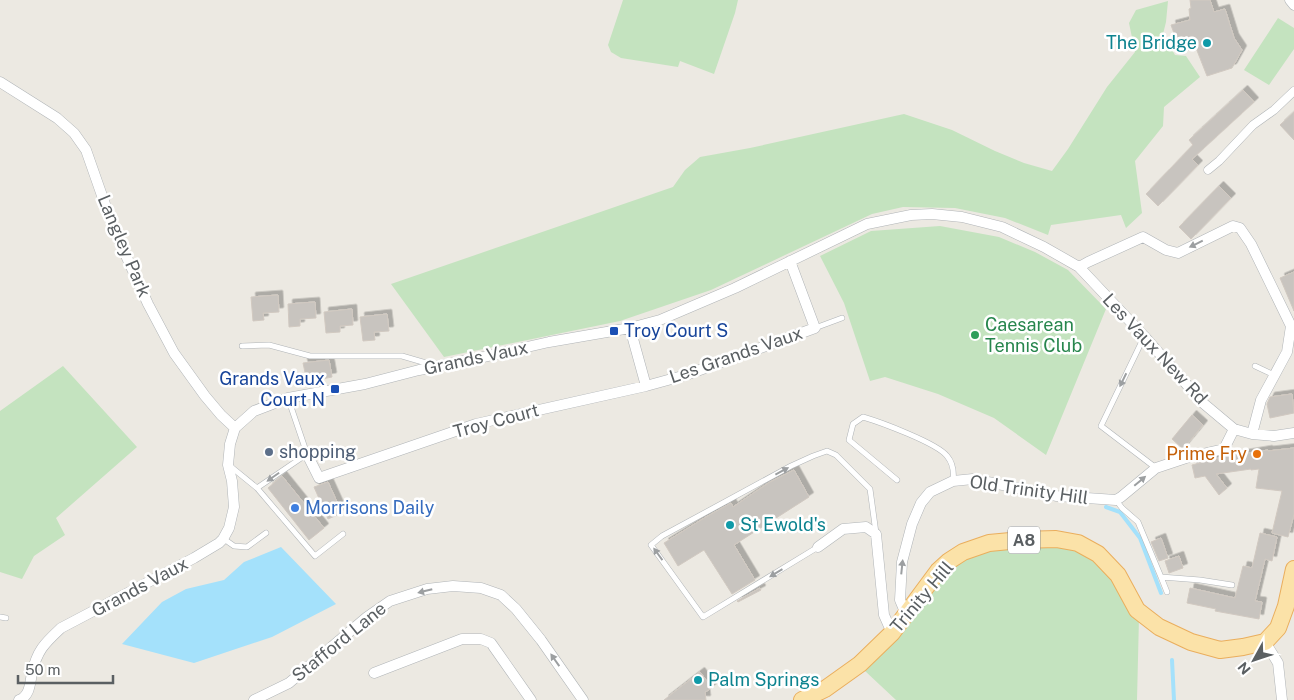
<svg xmlns="http://www.w3.org/2000/svg" width="1294" height="700" viewBox="0 0 1294 700" font-family="'Public Sans',sans-serif">
<style>
.green{fill:#c4e3bf}
.water{fill:#a4e1fb}
.lines{fill:none;stroke-linecap:round;stroke-linejoin:round}
.stream{stroke:#a4e1fb;stroke-width:4}
.building{fill:#c8c4bf;stroke:#d1c9c1;filter:url(#shadow)}
.service-casing{stroke:#b0b4b7;stroke-width:6}
.pedestrian-casing{stroke:#b0b4b7;stroke-width:9}
.minor-casing{stroke:#b0b4b7;stroke-width:11}
.primary-casing{stroke:#eaae5d;stroke-width:18}
.service{stroke:#fff;stroke-width:5}
.pedestrian{stroke:#fff;stroke-width:8}
.minor{stroke:#fff;stroke-width:10}
.primary{stroke:#fbe2a8;stroke-width:16}
.oneway{fill:#9c9fa1}
.culture-dot{fill:#0f9aa8;stroke:#fff;stroke-width:2}
.transit-dot{fill:#1a4fb4;stroke:#fff;stroke-width:2}
.leisure-dot{fill:#2e9e5b;stroke:#fff;stroke-width:2}
.service-dot{fill:#5c6f8a;stroke:#fff;stroke-width:2}
.food-dot{fill:#e8710a;stroke:#fff;stroke-width:2}
.shop-dot{fill:#3f7fe0;stroke:#fff;stroke-width:2}
.labels{text-anchor:middle;stroke-width:5;stroke-linejoin:round;paint-order:stroke}
.shield{fill:#fff;stroke:#8c8f91;stroke-width:1}
.shield-label{font-size:16px;font-weight:bold;fill:#5a5f62}
.culture-label{font-size:18px;fill:#0d838f;stroke:#fff;text-anchor:start}
.street-label{font-size:18px;fill:#5a5f62;stroke:#fff}
.leisure-label{font-size:18px;fill:#27864d;stroke:#fff;text-anchor:start}
.transit-label{font-size:18px;fill:#164399;stroke:#fff;text-anchor:start}
.service-label{font-size:18px;fill:#4e5e75;stroke:#fff;text-anchor:start}
.food-label{font-size:18px;fill:#c56008;stroke:#fff;text-anchor:end}
.shop-label{font-size:18px;fill:#366cbe;stroke:#fff;text-anchor:start}
</style>
<defs>
<filter id="shadow"><feDropShadow dx="4.5" dy="-4.5" stdDeviation="0" flood-color="#0004"/></filter>
</defs>
<rect width="100%" height="100%" fill="#ece9e2"/>
<path class="green" d="M623,0H738L735,13L714,74L680,61L678,67L621,58L611,52L608,45Z
M1168,1L1166,22L1163,34L1175,55L1186,56L1200,77L1164,107L1163,126L1135,161L1142,213L1126,228L1121,215L1051,225L1048,235L1005,218L955,208L903,207L872,214L711,290L620,321L444,357L391,284L673,187L685,170L700,157L750,148L904,114L952,130L995,151L1024,163L1052,171L1068,149L1107,87L1135,52L1129,23L1136,10Z
M1278,18L1294,28V49L1269,85L1244,70Z
M940,226L999,237L1035,252L1068,270L1106,309L1046,455L994,418L938,394L885,377L870,381L844,303L820,256L871,231Z
M63,366L137,447L56,518L65,535L34,556L22,579L0,572V411Z
M1031,545L1074,548L1093,560L1110,575L1139,617L1137,700H896L865,671L900,635L950,566L970,555L993,549Z"/>
<path class="water" d="M281,547L336,604L272,637L194,663L122,644L162,602L186,589L224,580L244,562Z"/>
<g class="lines">
<path class="stream" d="M1106,507L1120,512L1140,538L1161,593
M1172,660L1174,700"/>
</g>
<path class="building" d="M1190,0H1210L1214,12L1225,9L1234,38L1242,50L1232,68L1207,76L1196,48L1181,53L1171,25L1190,20L1189,9L1191,8Z
M1243,90L1254,102L1192,159L1198,165L1158,206L1146,194L1193,145L1189,140Z
M1294,112V140L1280,125Z
M1219,186L1231,198L1191,239L1179,227Z
M1294,272V311L1280,278Z
M278,295L279,312L263,313L264,320L253,321L251,297Z
M315,302L316,318L300,319V326L289,327L288,304Z
M352,309L353,325L340,326V332L326,333L324,312Z
M387,314L389,331L374,332L375,340L363,341L360,317Z
M329,360L332,377L307,382L303,363Z
M1292,394L1294,413L1270,418L1267,404L1270,397Z
M1192,415L1203,425L1183,449L1172,439Z
M1294,448V514L1288,537L1272,533L1282,491L1256,488L1259,469L1251,470V469L1216,474L1227,488L1219,495L1205,476L1195,478L1192,465L1219,458L1250,453L1268,450V451Z
M794,470L809,497L734,545L755,580L732,594L704,550L678,566L664,543L706,517L731,503L733,507L770,482Z
M282,476L324,528L309,540L268,488Z
M328,482L342,513L328,519L314,487Z
M1260,533L1277,537L1272,561L1265,559L1255,601L1262,602L1259,619L1215,611L1216,609L1187,603L1190,588L1235,598L1243,566L1252,568Z
M1161,538L1168,558L1159,561L1151,542Z
M1179,556L1183,568L1169,573L1165,561Z
M760,588L761,590L738,602L737,601Z
M700,672L712,688L705,692L706,700H664Z"/>
<g class="lines">
<defs>
<path id="service" d="M815,328L842,318
M1144,337L1101,426L1156,468
M242,346L269,345L310,356H402L433,365
M1255,366L1274,375
M230,466L257,488L315,556L343,534
M897,480L849,440L853,424L863,417C880,422 937,443 947,456C953,463 954,473 953,481
M257,488L307,454L288,398
M1116,500L1122,508L1138,522L1161,577L1200,580L1232,585
M224,539L234,546L247,547L266,533
M818,547L703,617L651,545L662,536L791,466L813,456L827,451L836,455L870,489L876,533
M1161,577L1167,592
M0,617L6,618"/>
<path id="pedestrian" d="M1208,170L1219,161L1253,125L1274,110L1294,91"/>
<path id="minor" d="M1290,0L1294,5
M0,82L57,118L74,133L86,150L113,227L148,304L174,353L205,396L221,415L235,428
M1079,267L1088,262L1143,237L1166,250L1178,253L1233,226L1240,228L1251,244L1291,326L1287,352L1261,400L1252,434
M646,386L686,375L815,328L790,261
M307,454L319,478L476,424L646,386L630,328
M818,547L843,529L866,527L876,534L884,615L892,633
M906,614L900,600L902,562L912,524L921,503L930,492L953,481L973,479L1057,496L1116,500L1121,497L1156,468L1189,457L1224,449L1234,429
M1265,642L1278,663L1282,700
M374,673L462,639H481L491,643L531,700
M19,700C30,696 30,683 32,673C37,650 45,643 61,628L194,558L219,543L223,539L229,528L234,507L232,481L228,465L230,444L235,428L254,411L288,398L365,384L419,370L484,357L549,342L630,328L660,320L735,288L867,224L911,215L932,214L962,217L1002,227L1044,247L1079,267L1144,336L1203,403L1234,429L1252,434L1274,436L1294,433
M254,700L289,683L367,617L390,601L427,589L453,586L481,588L501,595L516,609L541,640L583,700"/>
<path id="primary" d="M802,700L825,689L860,664L892,633L938,571L949,561L963,552L989,543L1020,540L1056,539L1078,543L1098,554L1118,575L1137,610L1159,627L1191,642L1220,650L1243,647L1265,642L1278,628L1286,606L1294,569"/>
</defs>
<use href="#service" class="service-casing"/>
<use href="#pedestrian" class="pedestrian-casing"/>
<use href="#minor" class="minor-casing"/>
<use href="#primary" class="primary-casing"/>
<use href="#service" class="service"/>
<use href="#pedestrian" class="pedestrian"/>
<use href="#minor" class="minor"/>
<use href="#primary" class="primary"/>
</g>
<defs><path id="oneway-solid" d="M-6-.8H1V-3.2L6.5 0L1 3.2V.8H-6Z" transform="scale(1.25)"/></defs>
<g class="oneway">
<use href="#oneway-solid" transform="translate(1196 244) rotate(154)"/>
<use href="#oneway-solid" transform="translate(1123 380) rotate(116)"/>
<use href="#oneway-solid" transform="translate(782 471) rotate(-28)"/>
<use href="#oneway-solid" transform="translate(273 477) rotate(145)"/>
<use href="#oneway-solid" transform="translate(1140 481) rotate(-40)"/>
<use href="#oneway-solid" transform="translate(658 554) rotate(-126)"/>
<use href="#oneway-solid" transform="translate(902 567) rotate(-84)"/>
<use href="#oneway-solid" transform="translate(776 573) rotate(149)"/>
<use href="#oneway-solid" transform="translate(425 591) rotate(166)"/>
<use href="#oneway-solid" transform="translate(555 660) rotate(-125)"/>
</g>
<g class="culture-dot">
<circle cx="1207" cy="43" r="5"/>
<circle cx="730" cy="525" r="5"/>
<circle cx="698" cy="680" r="5"/>
</g>
<g class="transit-dot">
<rect x="609" y="326" width="10" height="10" rx="2.5"/>
<rect x="330" y="384" width="10" height="10" rx="2.5"/>
</g>
<circle class="leisure-dot" cx="975" cy="335" r="5"/>
<circle class="service-dot" cx="269" cy="452" r="5"/>
<circle class="food-dot" cx="1257" cy="454" r="5"/>
<circle class="shop-dot" cx="295" cy="508" r="5"/>
<g class="labels">
<rect class="shield" x="1008" y="526.5" width="32" height="27" rx="4"/>
<g class="shield-label">
<text x="1024" y="546">A8</text>
</g>
<g class="culture-label">
<text x="1197" y="49" text-anchor="end">The Bridge</text>
<text x="740" y="531">St Ewold's</text>
<text x="708" y="686">Palm Springs</text>
</g>
<g class="street-label">
<text transform="translate(124 246) rotate(67)" y="6">Langley Park</text>
<text transform="translate(1155 349) rotate(47)" y="6">Les Vaux New Rd</text>
<text transform="translate(736 355) rotate(-19)" y="6">Les Grands Vaux</text>
<text transform="translate(476 358) rotate(-12)" y="6">Grands Vaux</text>
<text transform="translate(496 421) rotate(-15)" y="6">Troy Court</text>
<text transform="translate(1029 490) rotate(8)" y="6">Old Trinity Hill</text>
<text transform="translate(140 587) rotate(-28)" y="6">Grands Vaux</text>
<text transform="translate(922 597) rotate(-50)" y="6">Trinity Hill</text>
<text transform="translate(339 642) rotate(-39)" y="6">Stafford Lane</text>
</g>
<g class="leisure-label">
<text x="985" y="331">Caesarean<tspan x="985" dy="21">Tennis Club</tspan></text>
</g>
<g class="transit-label">
<text x="624" y="337">Troy Court S</text>
<text x="325" y="385" text-anchor="end">Grands Vaux<tspan x="325" dy="21">Court N</tspan></text>
</g>
<g class="service-label">
<text x="279" y="458">shopping</text>
</g>
<g class="food-label">
<text x="1247" y="460">Prime Fry</text>
</g>
<g class="shop-label">
<text x="305" y="514">Morrisons Daily</text>
</g>
</g>
<g transform="translate(1254 660) rotate(230)" stroke="#ffffff" stroke-width="4" paint-order="stroke">
<path d="M0-4L9 19L0 12L-9 19Z" fill="#5a5f62"/>
<text y="-8" font-size="14" font-weight="bold" text-anchor="middle" fill="#5a5f62">N</text>
</g>
<path d="M18 675v8h95v-8" fill="none" stroke="#5a5f62" stroke-width="2.5"/>
<text x="25" y="675" font-size="15" fill="#5a5f62" stroke="#ffffff" stroke-width="4" paint-order="stroke">50 m</text>
</svg>
